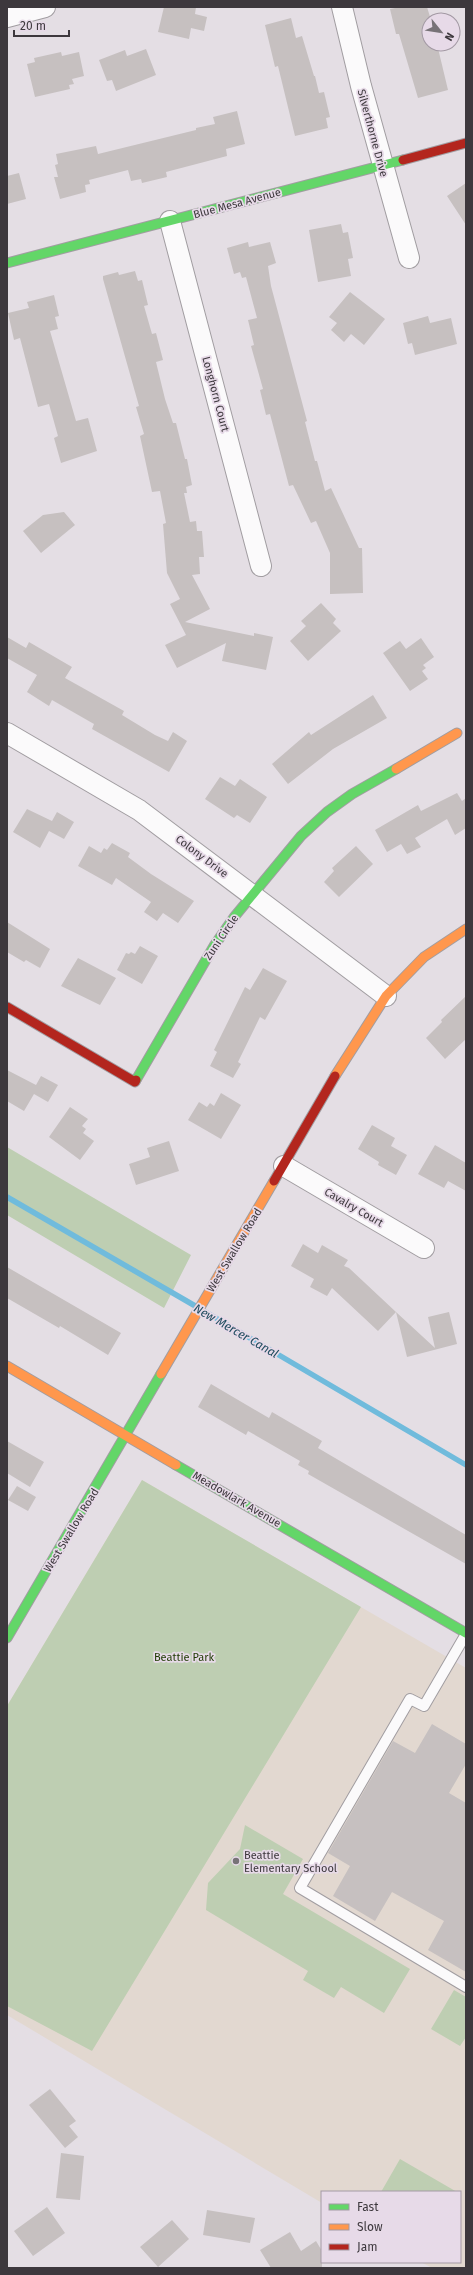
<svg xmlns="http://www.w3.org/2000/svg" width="473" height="2275" viewBox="0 0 473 2275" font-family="'Fira Sans',sans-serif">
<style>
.education{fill:#e2d8d0}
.green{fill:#beceb2}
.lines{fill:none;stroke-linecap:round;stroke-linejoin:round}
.stream{stroke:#70bbdc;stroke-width:5.5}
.building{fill:#c6c0c0}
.lane-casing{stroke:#a19da1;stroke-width:12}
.street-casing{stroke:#a19da1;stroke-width:22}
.fast-casing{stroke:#a19da1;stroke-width:11}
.slow-casing{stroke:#a19da1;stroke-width:11}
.jam-casing{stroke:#a19da1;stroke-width:11}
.lane{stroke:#fbfafb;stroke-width:10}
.street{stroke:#fbfafb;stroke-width:20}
.fast{stroke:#63d668;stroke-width:9}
.slow{stroke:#ff974d;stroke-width:9}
.jam{stroke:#b3261e;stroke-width:9}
.poi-dot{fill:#777277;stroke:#e7dae8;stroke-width:1.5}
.labels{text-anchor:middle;stroke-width:3.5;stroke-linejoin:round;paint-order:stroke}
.street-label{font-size:11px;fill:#3d383d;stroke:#e7dae8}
.park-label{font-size:11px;fill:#1d3901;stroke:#e7dae8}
.poi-label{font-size:11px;fill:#3d383d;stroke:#e7dae8;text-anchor:start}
.water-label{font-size:12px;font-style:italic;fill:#204c5f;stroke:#e7dae8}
</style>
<rect width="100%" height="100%" fill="#e4dee4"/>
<path class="education" d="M142,1480L466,1668V2268H432L421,2262H460V2192H322V2203L7,2015V1706Z"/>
<path class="green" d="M7,1147L191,1255L164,1308L7,1215Z
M142,1480L361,1607L92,2051L7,2006V1706Z
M245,1825L303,1859L283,1894L410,1969L384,2013L341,1987L334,1998L303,1980L308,1971L206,1910L208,1883L240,1849Z
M454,1990L466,1997V2037L460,2046L431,2029Z
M400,2159L457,2192H381Z"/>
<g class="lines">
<path class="stream" d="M7,1197L197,1307
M204,1311L466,1465"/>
</g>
<path class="building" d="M164,7H196L195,14L207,17L204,31L191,28L189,39L158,32Z
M400,7H427L431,20H429V44H437L448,90L418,98L399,34H396L390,9Z
M291,18L296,38L302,36L314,76H315L319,93L324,92L330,117L326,118L328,128L295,136L278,66L275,67L265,25Z
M146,49L156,75L116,91L112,80L107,81L99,60L125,50L127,56Z
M61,52L62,56L79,52L84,76L72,79L74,84L69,85L70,89L35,97L27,64L35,62L34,58Z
M237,111L245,144L226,149L227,156L166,172L167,177L142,183L141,179L131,181L128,170L89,180L90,184L85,185L86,192L60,199L54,177H58L55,165L58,164L56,154L96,146L98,154L196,130V128L215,124L213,117Z
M19,173L26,199L7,204V176Z
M466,183V225L447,196Z
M341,224L343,233L348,232L353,258L348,259L351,276L318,282L309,230Z
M248,242L249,247L270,242L276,263L268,266L271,286L307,421L305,422L315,461H317L325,491L331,488L359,548H362L363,593L330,594V553L316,521L311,523L293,485L289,486L270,414L266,415L260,390L263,389L251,346L254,345L248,320L257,318L246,277L242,278L240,272L234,274L227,248Z
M135,271L138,281L142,280L148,305L144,306L152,334L156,333L163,360L156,362L165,399L173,423H176L185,459H187L192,485L186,487L187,493H184L190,522L196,521L197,531H202L204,557H199L200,574L192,575L210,609L185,622L254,636V633L273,637L266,670L222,661L226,643L177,668L165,645L186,635L170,604L180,599L167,573L163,524L166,523L160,491L152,492L140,436L144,434L136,407L139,406L103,279V276L118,272L119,275Z
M350,292L385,319L364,345L351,334L344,342L331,330L337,323L329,317Z
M54,295L59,316L55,317L58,329L50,331L76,421L88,418L97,451L61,463L54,438L58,436L49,404L38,407L20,338L14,340L8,313L29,308L27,302Z
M428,316L430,323L451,318L457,344L415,355L412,343L408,344L403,323Z
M64,512L75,525L41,553L23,531L43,515Z
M321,603L336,619L333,623L341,631L308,661L290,641L306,626L301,621Z
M7,637L26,648L29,642L72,667L65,678L124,711L122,715L155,735L168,741L173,732L187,741L169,772L92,729L94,724L52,700L49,706L27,692L37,675L7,658Z
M421,638L434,657L423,665L426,668L422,671L428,679L410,691L383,653L400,641L406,649Z
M373,695L387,718L333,749L288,784L272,764L309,732L311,735Z
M220,777L235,786L240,779L267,797L250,823L237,815L234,818L205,799Z
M457,793L462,801L466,798V828L455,835L447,819L415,838L421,847L407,854L401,844L387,852L375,830L418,805L421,811Z
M27,809L52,821L57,812L74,822L64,839L49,831L40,848L13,832Z
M112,843L130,853L128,857L151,874L194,901L178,923L163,913L157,921L144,912L151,902L116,878L112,885L78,866L89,846L101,853L104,848L107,850Z
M356,846L373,864L339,897L324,882L334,871L332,868Z
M7,922L50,949L40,968L26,960L24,962L7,952Z
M140,946L158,956L142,984L117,970L126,953L129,954L131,952L135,954Z
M78,958L116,978L100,1005L61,986Z
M263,968L287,981L265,1020L260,1017L238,1062L241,1064L233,1078L210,1066L217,1052L214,1050L245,987L250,990Z
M466,996V1039L445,1059L426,1038L442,1022L441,1020Z
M7,1070L36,1085L41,1076L58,1085L48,1102L34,1094L24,1111L7,1101Z
M221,1093L241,1105L221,1139L188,1120L199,1102L207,1107L210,1103L214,1106Z
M70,1107L88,1119L82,1126L86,1129L83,1133L94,1141L80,1160L49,1137Z
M372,1125L395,1138L391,1146L407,1155L396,1175L378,1165L379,1162L358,1149Z
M169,1141L179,1171L136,1185L129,1164L150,1157L147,1148Z
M435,1145L466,1163V1191L448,1181L444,1188L418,1174Z
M303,1244L318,1253L322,1245L348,1260L344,1266L349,1268L396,1312L378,1331L332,1288L327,1296L310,1287L314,1279L291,1266Z
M7,1267L121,1333L108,1355L60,1326L59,1328L7,1298Z
M396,1312L435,1348L428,1317L449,1312L457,1344L407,1357Z
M211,1384L269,1418L272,1412L322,1441L318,1448L466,1535V1564L308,1474L309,1471L298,1465L300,1461L248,1431L246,1435L198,1407Z
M7,1441L44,1462L30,1487L7,1473Z
M17,1486L36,1497L28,1511L8,1500Z
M432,1724L466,1744V1764L449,1793L466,1803V1972L428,1950L444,1921L392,1892L375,1921L333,1896L350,1866L328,1853L393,1741L415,1753Z
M50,2089L76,2121L69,2126L78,2137L65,2148L29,2105Z
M61,2153L84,2156L80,2200L56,2198Z
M47,2207L65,2233L33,2256L14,2231Z
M207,2210L255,2218L250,2243L203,2235Z
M172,2220L189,2239L158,2267L140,2247Z
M290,2232L301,2251L316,2241L322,2251V2268H271L260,2250Z"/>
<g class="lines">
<defs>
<path id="lane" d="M466,1634L424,1706L410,1699L300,1888L466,1987"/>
<path id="street" d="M342,7L361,86L409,258
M7,17L45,7
M170,221L261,566
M7,733L139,810L386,996
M284,1166L424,1248"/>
<path id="fast" d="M7,263L403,160
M136,1080L214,946L235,916L301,836L327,812L352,794L396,769
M176,1465L466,1633
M7,1638L161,1374"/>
<path id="slow" d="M396,769L457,733
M335,1076L386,996L424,957L466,929
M7,1366L176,1465
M161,1374L274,1181"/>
<path id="jam" d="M403,160L466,143
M7,1007L135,1082L136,1080
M274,1181L335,1076"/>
</defs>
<use href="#lane" class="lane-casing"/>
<use href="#street" class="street-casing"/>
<use href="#fast" class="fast-casing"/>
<use href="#slow" class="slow-casing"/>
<use href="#jam" class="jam-casing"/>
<use href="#lane" class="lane"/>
<use href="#street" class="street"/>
<use href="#fast" class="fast"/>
<use href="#slow" class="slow"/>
<use href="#jam" class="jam"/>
</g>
<circle class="poi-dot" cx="236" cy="1861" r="4"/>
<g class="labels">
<g class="street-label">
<text transform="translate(373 133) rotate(75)" y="4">Silverthorne Drive</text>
<text transform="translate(237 203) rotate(-15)" y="4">Blue Mesa Avenue</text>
<text transform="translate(216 394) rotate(75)" y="4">Longhorn Court</text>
<text transform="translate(202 856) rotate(37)" y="4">Colony Drive</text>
<text transform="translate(221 937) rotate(-56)" y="4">Zuni Circle</text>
<text transform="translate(354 1207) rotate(30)" y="4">Cavalry Court</text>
<text transform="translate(234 1250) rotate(-59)" y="4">West Swallow Road</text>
<text transform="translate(237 1499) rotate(30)" y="4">Meadowlark Avenue</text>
<text transform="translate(71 1530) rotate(-59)" y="4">West Swallow Road</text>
</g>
<g class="park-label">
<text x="184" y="1661">Beattie Park</text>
</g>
<g class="poi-label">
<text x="244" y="1859">Beattie<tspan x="244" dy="13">Elementary School</tspan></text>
</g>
<g class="water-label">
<text transform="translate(236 1331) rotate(30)" y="4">New Mercer Canal</text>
</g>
</g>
<rect width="473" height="2275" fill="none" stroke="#3d383d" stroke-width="16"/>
<rect x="321" y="2191" width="140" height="72" fill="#e7dae8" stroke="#a399a4"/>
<rect x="329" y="2204" width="20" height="6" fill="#63d668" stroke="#a399a4"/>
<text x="357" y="2211" font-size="12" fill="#3d383d">Fast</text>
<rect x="329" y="2224" width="20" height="6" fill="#ff974d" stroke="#a399a4"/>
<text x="357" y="2231" font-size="12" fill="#3d383d">Slow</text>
<rect x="329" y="2244" width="20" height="6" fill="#b3261e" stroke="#a399a4"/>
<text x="357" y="2251" font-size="12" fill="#3d383d">Jam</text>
<g transform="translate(441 32) rotate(120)"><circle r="19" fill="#e7dae8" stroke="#a399a4"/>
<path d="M0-3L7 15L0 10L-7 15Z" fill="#777277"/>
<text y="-6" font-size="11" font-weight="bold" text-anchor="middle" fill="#3d383d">N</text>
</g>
<path d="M14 30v6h55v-6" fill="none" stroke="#3d383d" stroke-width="2"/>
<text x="20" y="30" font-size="12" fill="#3d383d" stroke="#e7dae8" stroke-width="3" paint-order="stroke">20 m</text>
</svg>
